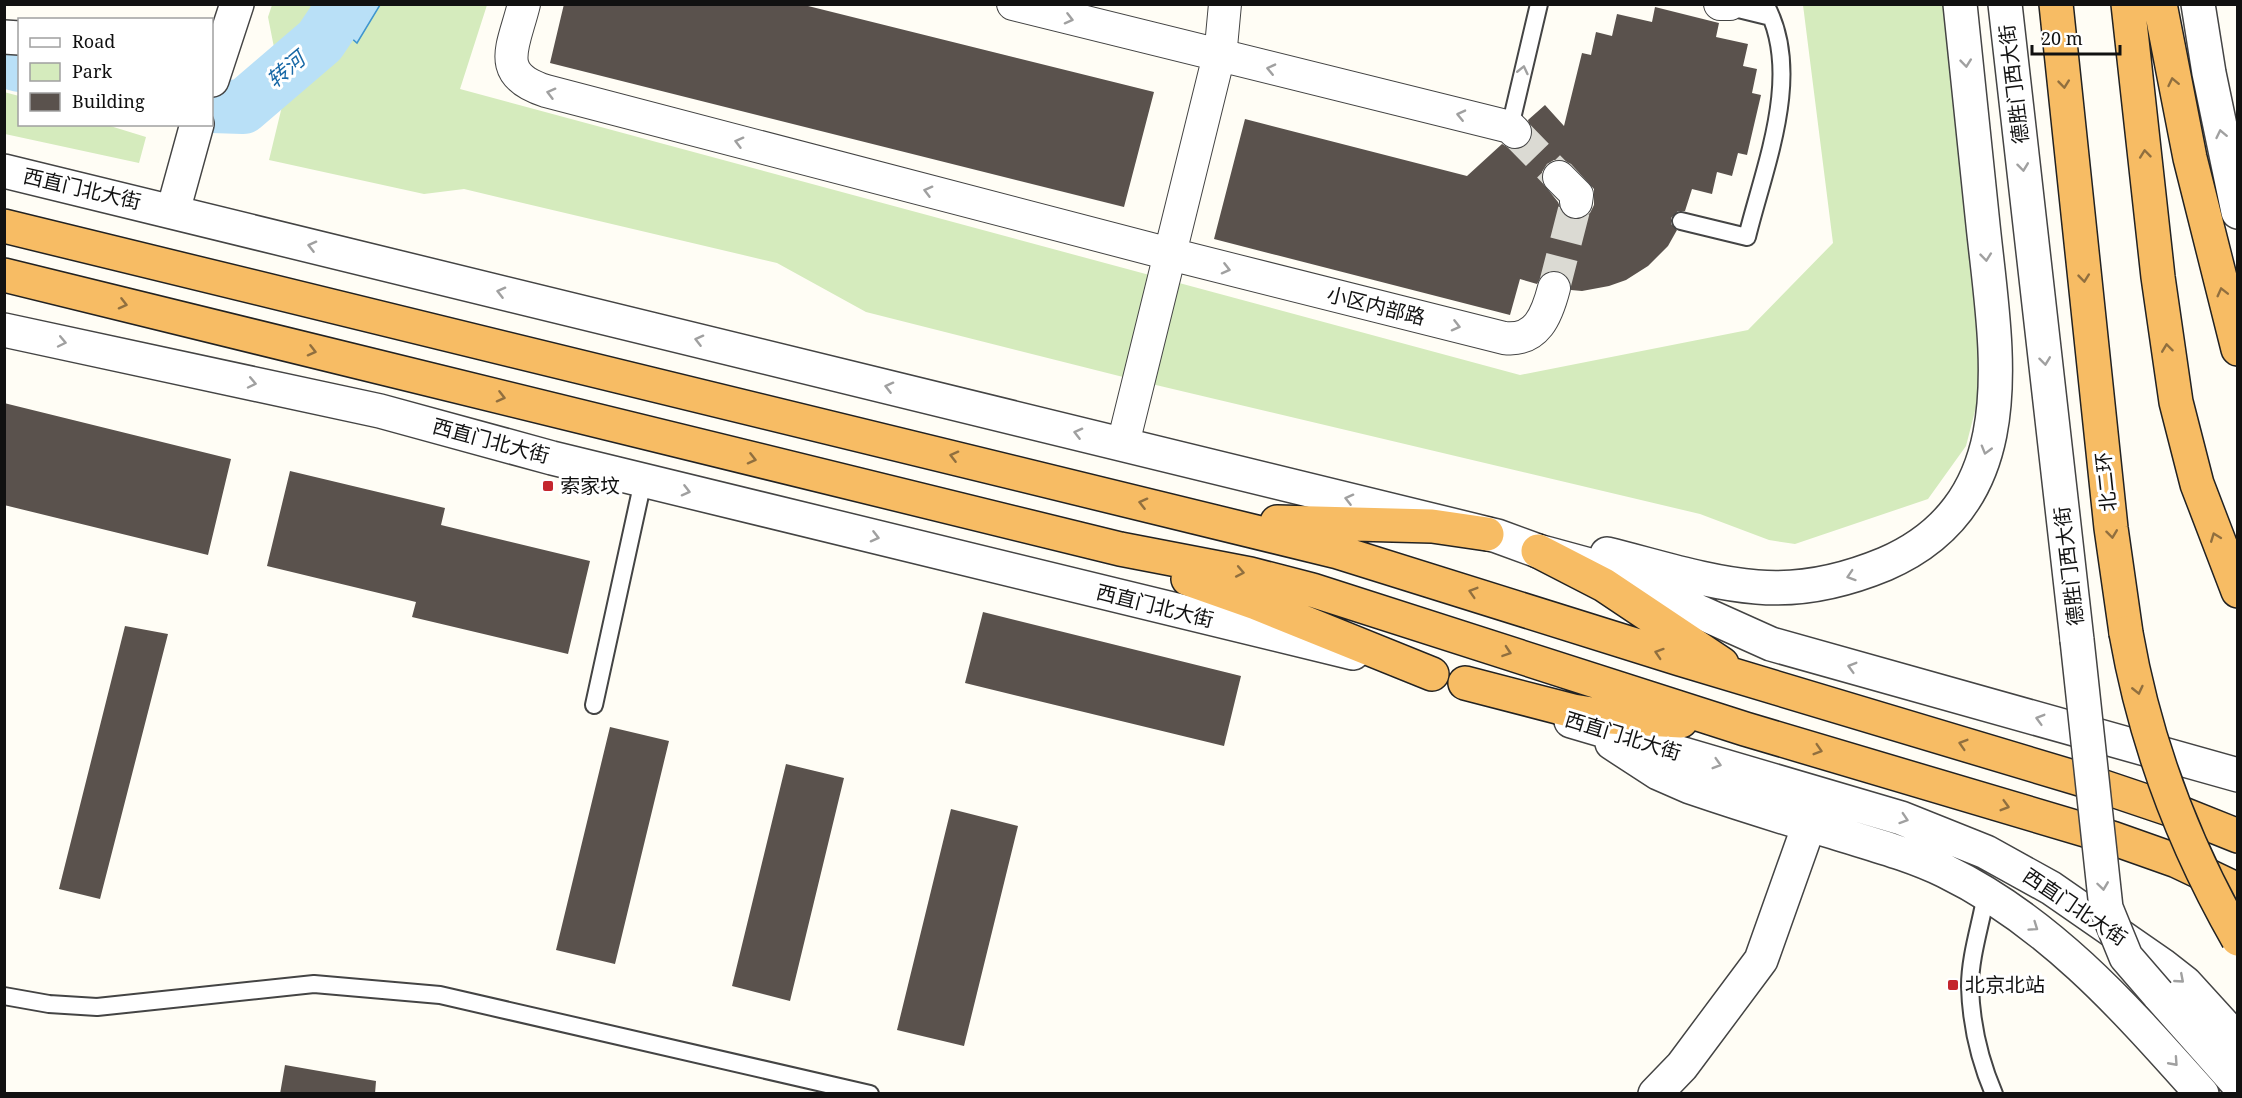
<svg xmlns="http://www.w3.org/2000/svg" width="2242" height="1098" viewBox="0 0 2242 1098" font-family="'Noto Serif','Noto Sans SC',serif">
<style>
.green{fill:#d5ebbd}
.water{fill:#b9e0f7;stroke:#3f96cf;stroke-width:1.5}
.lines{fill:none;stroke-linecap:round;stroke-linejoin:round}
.river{stroke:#b9e0f7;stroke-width:54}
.building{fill:#5a524d;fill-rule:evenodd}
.minor-tunnel{stroke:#dbdad3;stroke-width:32;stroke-dasharray:32 16;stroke-linecap:butt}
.service-casing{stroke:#444;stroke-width:20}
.minor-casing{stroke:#444;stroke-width:34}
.tertiary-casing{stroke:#444;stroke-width:36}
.trunk-casing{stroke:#222;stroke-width:36}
.service{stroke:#fff;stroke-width:16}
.minor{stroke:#fff;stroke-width:32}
.tertiary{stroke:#fff;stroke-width:33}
.trunk{stroke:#f7bc64;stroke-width:33}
.tertiary-bridge-casing{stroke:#444;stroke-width:36;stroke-linecap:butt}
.trunk-bridge-casing{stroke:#222;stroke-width:36;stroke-linecap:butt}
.tertiary-bridge{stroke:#fff;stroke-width:33}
.trunk-bridge{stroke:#f7bc64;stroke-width:33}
.oneway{stroke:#a0a0a0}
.oneway2{stroke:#906f3f}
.poi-dot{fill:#c4262e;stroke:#fff;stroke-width:2}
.labels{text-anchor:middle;stroke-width:6;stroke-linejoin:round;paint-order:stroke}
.street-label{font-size:20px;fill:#111;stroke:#fff}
.poi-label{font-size:20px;fill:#111;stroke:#fff;text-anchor:start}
.water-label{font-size:21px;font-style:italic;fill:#1768a6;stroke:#fff}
</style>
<rect width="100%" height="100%" fill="#fffdf5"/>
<path class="green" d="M272,5H487L460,89L1520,375L1748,330L1833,243L1803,5H1950L1984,376L1966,446L1928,499L1795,544L1769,540L1700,514L1139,381L866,312L777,263L464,189L424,194L269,160L284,98L268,17Z
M4,92L19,96L20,124L107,125L146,137L139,163L5,134Z"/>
<path class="water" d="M314,5H380L357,43Z"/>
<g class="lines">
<path class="river" d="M4,61L20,65
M212,106L243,107L320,41L345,4"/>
</g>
<path class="building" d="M564,4H800L1154,92L1124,207L550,63Z
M1655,7L1719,23L1716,37L1748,44L1743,66L1757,69L1752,93L1761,95L1747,155L1738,153L1732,176L1717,172L1712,194L1692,189L1685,211H1678L1671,218V224L1677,230L1668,246L1648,266L1626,280L1609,286L1582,291L1571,290L1567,276L1558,271H1549L1542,275L1537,284L1520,279L1510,315L1214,239L1245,119L1467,176L1502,144L1511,149H1520L1527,145L1532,136L1528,120L1545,105L1564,126L1582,53L1591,55L1596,32L1612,36L1617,14L1652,22ZM1554,160H1563L1571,164L1594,189V205L1590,213L1583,218L1574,220L1564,216L1558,202L1542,182V172L1547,164Z
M4,403L231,459L208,555L4,505Z
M290,471L445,508L441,525L590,561L568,654L412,617L416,602L267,566Z
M983,612L1241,676L1224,746L965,683Z
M125,626L168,634L100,899L59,889Z
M610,727L669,741L615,964L556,950Z
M786,764L844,778L790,1001L732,986Z
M951,809L1018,826L964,1046L897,1030Z
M285,1065L376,1081L375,1094H280Z"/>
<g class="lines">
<path class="minor-tunnel" d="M1515,132L1559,177
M1554,288L1576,202"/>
<defs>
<path id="service" d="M1722,5L1771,17
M1510,127L1539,4
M1681,221L1747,237C1764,167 1804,73 1765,4
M594,705L643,481
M1986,894C1981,924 1970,956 1970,986C1971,1023 1979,1059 1994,1094
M4,996L49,1004L97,1007L314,984L440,995L870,1094"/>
<path id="minor" d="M524,4C514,46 493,74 546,91L1170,254L1504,338C1537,342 1547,315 1554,288
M1013,4L1510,127L1515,132
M1720,4H1730
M1559,177L1577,195L1576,202
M1123,444L1221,47L1225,4"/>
<path id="tertiary" d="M2005,4L2077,640
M2198,4L2209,73L2238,212
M4,37L20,38
M212,80L237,4
M4,171L1497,536L1538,551L1604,569L1771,644L2238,775
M173,211L197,124
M4,330L380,411L552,458L1353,653
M1607,554C1656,566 1707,583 1757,587C1802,591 1844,581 1885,564C2028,502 1996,350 1983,225C1975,152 1968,78 1960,4
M1571,721L1901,818L1986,852L2051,888L2162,965L2185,983L2238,1041
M1612,743L1658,773L1690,787C1737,803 1785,818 1833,832C1871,844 1910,854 1945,871C2050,922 2126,1009 2202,1094
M2158,994L2238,1084
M1655,1094L1682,1066L1761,960L1809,825"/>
<path id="trunk" d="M2056,4L2111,528L2126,633
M2128,4L2158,277L2176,402L2197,484L2238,591
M2160,4L2190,158L2238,349
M4,226L1338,552L1680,659L2083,780L2178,812L2238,836
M4,275L1120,549L1250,574L1312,590L1745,729L2112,838L2177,861L2238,890
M1277,522L1432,526L1487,534
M1538,551L1604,585L1722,664
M1188,579L1256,603L1432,674
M1465,683L1573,711L1610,717L1681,721"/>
</defs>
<use href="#service" class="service-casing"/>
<use href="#minor" class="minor-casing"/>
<use href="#tertiary" class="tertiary-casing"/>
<use href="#trunk" class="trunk-casing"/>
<use href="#service" class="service"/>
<use href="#minor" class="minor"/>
<use href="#tertiary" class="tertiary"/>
<use href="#trunk" class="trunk"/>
<defs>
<path id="tertiary-bridge" d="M2077,640L2106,908L2126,957L2158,994"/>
<path id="trunk-bridge" d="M2126,633C2145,742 2183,843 2238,939"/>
</defs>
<use href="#tertiary-bridge" class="tertiary-bridge-casing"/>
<use href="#trunk-bridge" class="trunk-bridge-casing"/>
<use href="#tertiary-bridge" class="tertiary-bridge"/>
<use href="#trunk-bridge" class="trunk-bridge"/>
</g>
<defs><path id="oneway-chevron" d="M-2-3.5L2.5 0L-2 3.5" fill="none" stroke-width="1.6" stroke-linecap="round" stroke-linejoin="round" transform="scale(1.5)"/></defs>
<g class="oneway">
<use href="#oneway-chevron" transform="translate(1069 19) rotate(14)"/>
<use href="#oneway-chevron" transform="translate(1966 63) rotate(84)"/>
<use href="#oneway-chevron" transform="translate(1271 69) rotate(-167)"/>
<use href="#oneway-chevron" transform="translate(1523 70) rotate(-77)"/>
<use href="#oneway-chevron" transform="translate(551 93) rotate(-165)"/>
<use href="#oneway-chevron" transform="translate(1461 115) rotate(-167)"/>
<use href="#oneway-chevron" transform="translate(2221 134) rotate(-102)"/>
<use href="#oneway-chevron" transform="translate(739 142) rotate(-165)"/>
<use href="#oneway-chevron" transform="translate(2023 167) rotate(83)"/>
<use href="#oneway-chevron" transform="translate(928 191) rotate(-165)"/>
<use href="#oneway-chevron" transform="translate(312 246) rotate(-166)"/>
<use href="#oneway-chevron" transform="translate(1986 257) rotate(84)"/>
<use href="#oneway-chevron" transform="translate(1226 269) rotate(14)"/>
<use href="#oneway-chevron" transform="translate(501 292) rotate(-166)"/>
<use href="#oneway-chevron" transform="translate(1456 326) rotate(14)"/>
<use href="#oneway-chevron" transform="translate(699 340) rotate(-166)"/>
<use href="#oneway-chevron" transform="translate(62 342) rotate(12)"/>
<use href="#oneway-chevron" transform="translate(2045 361) rotate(83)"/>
<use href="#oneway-chevron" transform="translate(252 383) rotate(12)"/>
<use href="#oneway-chevron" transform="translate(889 387) rotate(-166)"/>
<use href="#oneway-chevron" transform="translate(1078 433) rotate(-166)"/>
<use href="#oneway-chevron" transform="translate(1986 450) rotate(106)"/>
<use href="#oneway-chevron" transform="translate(686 491) rotate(14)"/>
<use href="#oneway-chevron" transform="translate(1349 499) rotate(-166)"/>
<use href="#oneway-chevron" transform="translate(875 537) rotate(14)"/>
<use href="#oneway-chevron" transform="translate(1851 576) rotate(162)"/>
<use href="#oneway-chevron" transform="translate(1852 667) rotate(-164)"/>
<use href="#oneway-chevron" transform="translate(2040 719) rotate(-164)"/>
<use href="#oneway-chevron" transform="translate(1717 764) rotate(17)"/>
<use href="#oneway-chevron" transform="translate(1904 819) rotate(18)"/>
<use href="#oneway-chevron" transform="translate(2103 886) rotate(82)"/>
<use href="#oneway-chevron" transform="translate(2034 927) rotate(35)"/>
<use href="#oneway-chevron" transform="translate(2180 979) rotate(41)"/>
<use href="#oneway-chevron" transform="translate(2174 1062) rotate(48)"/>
</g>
<g class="oneway2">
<use href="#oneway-chevron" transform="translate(2173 82) rotate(-102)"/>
<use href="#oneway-chevron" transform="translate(2064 84) rotate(84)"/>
<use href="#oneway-chevron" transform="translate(2145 154) rotate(-96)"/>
<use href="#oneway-chevron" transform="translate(2084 278) rotate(84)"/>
<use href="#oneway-chevron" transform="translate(2222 292) rotate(-104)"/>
<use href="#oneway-chevron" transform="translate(123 304) rotate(14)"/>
<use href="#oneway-chevron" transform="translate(2167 348) rotate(-97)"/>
<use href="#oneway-chevron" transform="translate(312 351) rotate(14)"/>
<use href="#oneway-chevron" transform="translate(501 397) rotate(14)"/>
<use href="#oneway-chevron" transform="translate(954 456) rotate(-166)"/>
<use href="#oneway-chevron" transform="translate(752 459) rotate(14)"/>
<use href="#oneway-chevron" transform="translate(1143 503) rotate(-166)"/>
<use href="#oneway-chevron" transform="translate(2112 534) rotate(83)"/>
<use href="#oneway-chevron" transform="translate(2215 537) rotate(-111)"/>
<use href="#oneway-chevron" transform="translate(1240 572) rotate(11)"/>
<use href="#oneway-chevron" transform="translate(1473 592) rotate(-163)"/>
<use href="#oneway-chevron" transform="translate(1507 652) rotate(19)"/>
<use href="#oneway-chevron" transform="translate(1659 653) rotate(-162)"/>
<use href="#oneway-chevron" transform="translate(2138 690) rotate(77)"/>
<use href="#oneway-chevron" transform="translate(1963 744) rotate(-163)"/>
<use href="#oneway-chevron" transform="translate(1818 750) rotate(17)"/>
<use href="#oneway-chevron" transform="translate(2005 806) rotate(16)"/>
</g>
<g class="poi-dot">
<rect x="542" y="480" width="12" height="12" rx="3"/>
<rect x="1947" y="979" width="12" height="12" rx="3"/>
</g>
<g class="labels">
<g class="street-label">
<text transform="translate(2014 84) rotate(-97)" y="7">德胜门西大街</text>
<text transform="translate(82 189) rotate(13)" y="7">西直门北大街</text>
<text transform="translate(1376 306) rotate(14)" y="7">小区内部路</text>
<text transform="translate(491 441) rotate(15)" y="7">西直门北大街</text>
<text transform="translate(2106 482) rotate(-96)" y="7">北二环</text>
<text transform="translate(2069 566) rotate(-97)" y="7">德胜门西大街</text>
<text transform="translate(1155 606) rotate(14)" y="7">西直门北大街</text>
<text transform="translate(1623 736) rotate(17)" y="7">西直门北大街</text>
<text transform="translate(2075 907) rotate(34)" y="7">西直门北大街</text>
</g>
<g class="poi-label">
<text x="560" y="493">索家坟</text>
<text x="1965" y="992">北京北站</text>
</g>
<g class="water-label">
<text transform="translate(286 70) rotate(-40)" y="7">转河</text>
</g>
</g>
<rect width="2242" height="1098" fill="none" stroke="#111111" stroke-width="12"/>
<rect x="18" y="18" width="195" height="108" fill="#ffffff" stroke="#a0a0a0" stroke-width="1.5"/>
<rect x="30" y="38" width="30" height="9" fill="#ffffff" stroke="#a0a0a0" stroke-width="1.5"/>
<text x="72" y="48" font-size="18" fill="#111111">Road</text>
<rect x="30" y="63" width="30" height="18" fill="#d5ebbd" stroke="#a0a0a0" stroke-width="1.5"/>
<text x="72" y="78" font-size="18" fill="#111111">Park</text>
<rect x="30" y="93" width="30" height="18" fill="#5a524d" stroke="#a0a0a0" stroke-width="1.5"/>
<text x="72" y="108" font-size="18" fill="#111111">Building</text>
<path d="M2032 45v9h88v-9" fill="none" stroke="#111111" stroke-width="3"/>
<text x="2041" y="45" font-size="18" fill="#111111" stroke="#ffffff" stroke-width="4.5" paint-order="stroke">20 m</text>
</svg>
